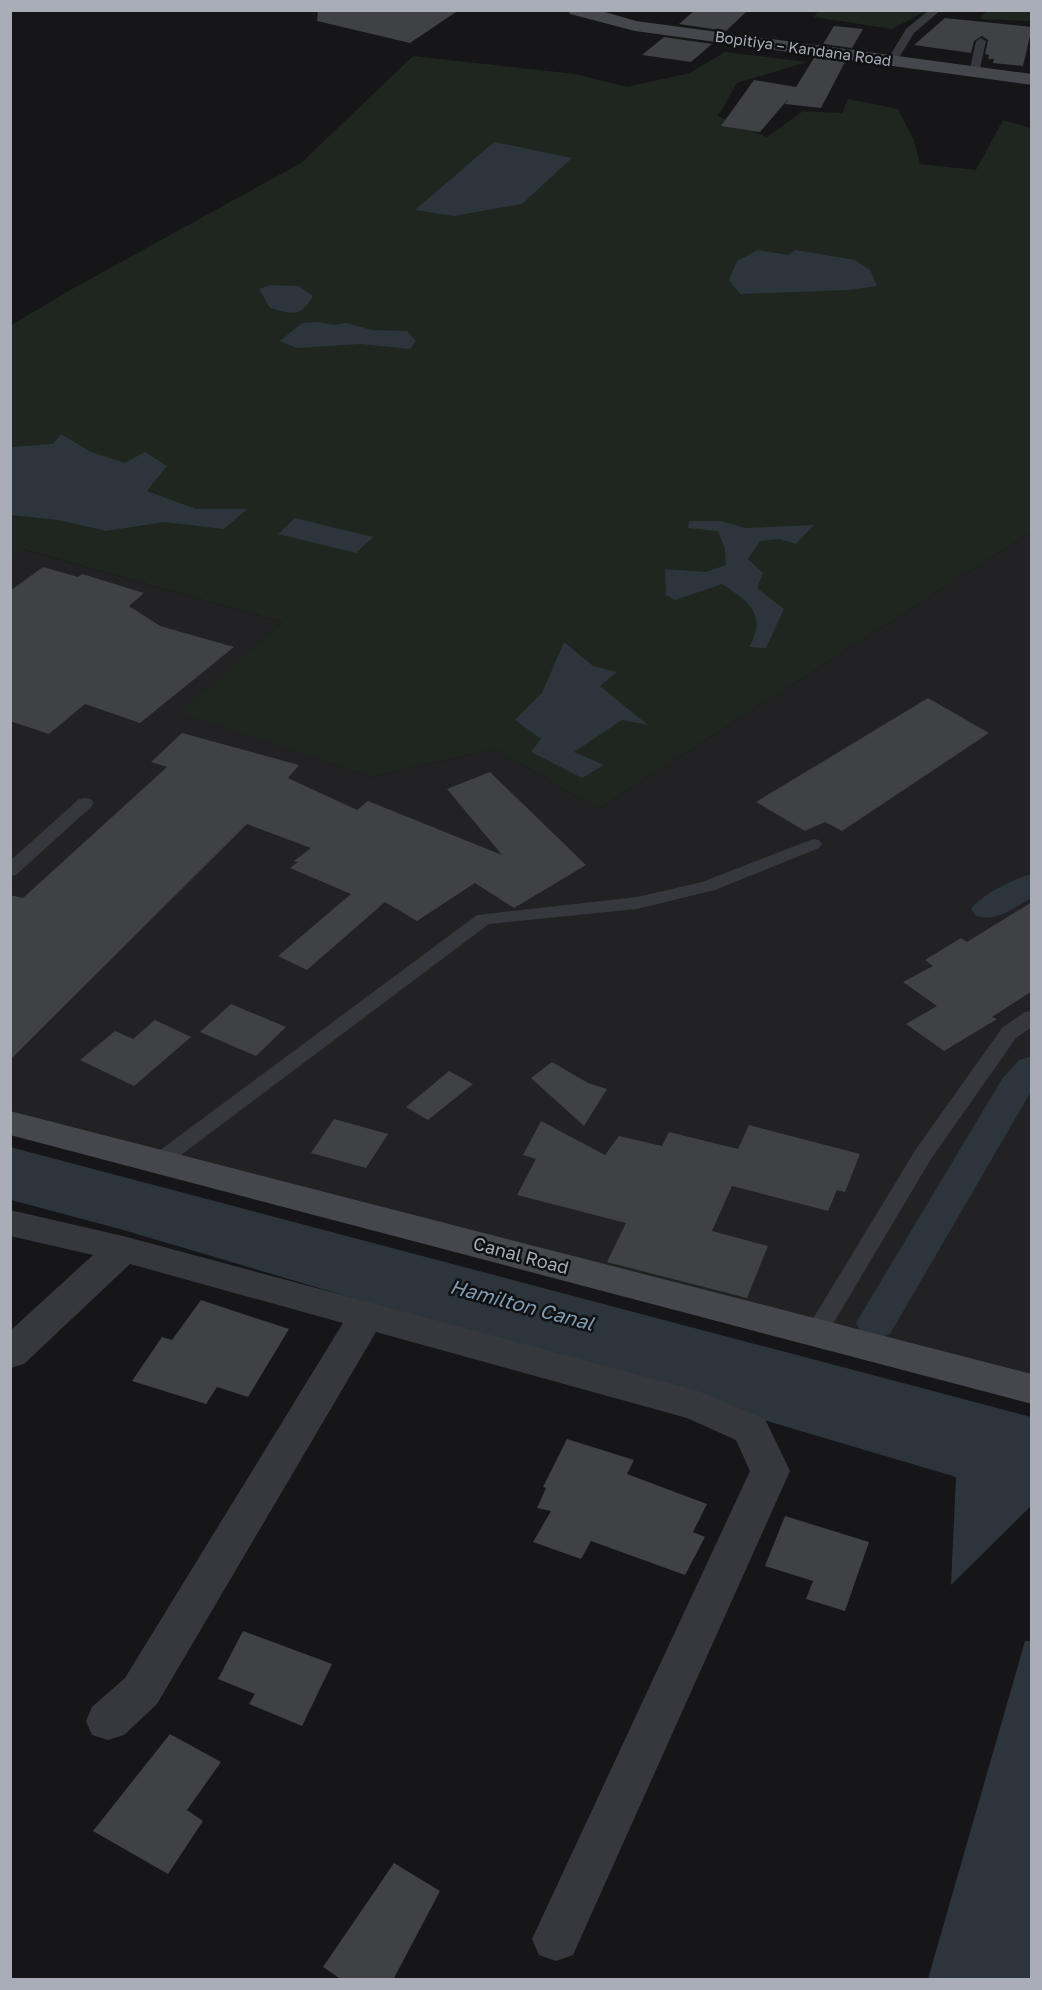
<svg xmlns="http://www.w3.org/2000/svg" width="1042" height="1990" viewBox="0 0 1042 1990" font-family="'Golos Text',sans-serif">
<style>
.built{fill:#222225}
.green{fill:#1e261f}
.water{fill:#2c353c}
.lines{fill:none;stroke-linecap:round;stroke-linejoin:round}
.canal{fill:#2c353c;fill-rule:evenodd}
.building{fill:#404145}
.service{fill:#37383d;fill-rule:evenodd}
.minor{fill:#37383d;fill-rule:evenodd}
.secondary{fill:#45474d;fill-rule:evenodd}
.labels{text-anchor:middle;stroke-width:5;stroke-linejoin:round;paint-order:stroke}
.far-street-label{font-size:15px;fill:#a8adb8;stroke:#111113}
.street-label{font-size:18px;fill:#a8adb8;stroke:#111113}
.water-label{font-size:20px;font-style:italic;fill:#7f9bb3;stroke:#111113}
</style>
<rect width="100%" height="100%" fill="#161618"/>
<path class="built" d="M1031,532V1381L11,1115L10,559L22,549L282,622L181,713L371,777L495,749L598,809Z"/>
<path class="green" d="M818,11V10L926,11L892,29L814,17Z
M987,11H1031V21L979,19Z
M725,52L807,62L737,83L718,116L767,137L803,111L842,113L848,99L898,109L914,140L920,164L976,170L1003,120L1031,128V532L598,809L495,749L371,777L180,713L282,622L23,549L11,559L10,326L72,289L301,163L413,56L575,74L627,87L690,73Z"/>
<path class="water" d="M494,142L572,158L522,204L454,216L415,210Z
M758,250L789,255L795,250L855,260L870,270L877,286L849,290L740,294L729,280L737,261Z
M271,285L299,286L313,296C301,318 291,314 270,308L259,289Z
M318,322L334,325L346,323L372,330L407,331L416,341L410,349L361,344L297,348L280,341L302,323Z
M61,434L91,452L125,463L145,452L167,466L147,491L196,509H247L224,529L164,522L106,531L59,520L11,515V447L53,444Z
M295,518L373,537L356,553L278,534Z
M689,521H721L746,528L814,525L796,544L780,539L760,541L748,559L763,573L757,588L784,609L766,648L749,647C768,614 748,601 722,584L675,600L666,595L665,569L706,572L726,565L725,549L718,531L688,528Z
M564,642L593,666L617,672L600,686L648,725L622,720L574,752L604,765L582,778L531,752L541,739L515,720L542,693Z
M10,1147L1031,1417V1506L951,1585L956,1477L120,1229L11,1200Z
M1025,1641H1032L1031,1979H928Z"/>
<g class="lines">
<path class="canal" d="M1032,874V898C1013,908 998,922 976,916L971,909C981,895 1015,878 1032,874Z
M1032,1056V1090L890,1334L876,1338L862,1334L856,1323L1002,1079L1019,1060Z"/>
</g>
<path class="building" d="M318,10H459L410,43L317,21Z
M695,10H748L726,31L679,24Z
M945,18L1032,27L1023,66L993,63L994,59H988L989,55L985,54L988,40L982,36L974,41L971,53L914,45Z
M834,26L863,29L852,48L823,44Z
M664,37L712,44L691,62L642,55Z
M814,58L845,62L821,108L785,104L789,98L760,132L721,126L754,80L796,87Z
M43,567L78,577L82,574L144,593L129,606L160,626L234,647L140,723L85,704L49,734L10,721V591Z
M928,698L989,733L842,831L825,822L805,831L756,802Z
M182,733L299,765L288,778L357,810L368,801L502,855L447,789L490,772L586,865L514,908L475,883L417,921L385,902L307,970L278,956L351,894L290,868L298,862L294,861L311,848L247,824L10,1060V895L23,898L167,767L151,762Z
M1032,902V991L992,1017L997,1019L944,1051L906,1024L937,1006L903,982L933,966L925,960L961,938L967,942Z
M231,1004L286,1027L256,1056L200,1032Z
M155,1020L191,1037L134,1086L80,1060L115,1031L133,1039Z
M552,1062L588,1083L607,1089L584,1126L531,1078Z
M449,1071L473,1084L428,1120L406,1107Z
M334,1119L388,1134L366,1168L311,1153Z
M541,1121L605,1155L619,1136L662,1146L669,1132L738,1149L749,1125L860,1154L845,1192L837,1190L828,1211L732,1186L712,1231L768,1246L747,1298L607,1262L626,1223L517,1195L536,1159L523,1155Z
M201,1300L289,1329L248,1397L217,1387L206,1404L132,1381L162,1337L172,1340Z
M567,1439L634,1460L627,1474L707,1504L693,1532L705,1537L685,1575L591,1541L581,1559L533,1542L551,1511L537,1508L546,1488L543,1487Z
M785,1516L869,1542L845,1611L806,1599L813,1581L765,1566Z
M243,1631L332,1664L302,1726L249,1704L255,1694L218,1679Z
M170,1734L221,1762L187,1810L203,1821L168,1874L93,1831Z
M394,1863L440,1891L393,1980H342L323,1967Z"/>
<g class="lines">
<path class="service" d="M929,10H941L914,33L895,64H887L886,62L906,29Z
M981,38L986,41L979,73L974,76L969,73L976,41Z
M85,798L91,799L94,803L91,807L16,875L10,876V861L79,799Z
M813,839L819,840L822,844L819,848L715,890L637,909L489,924L165,1167L158,1169L151,1167L147,1162L151,1157L477,915L637,897L702,882Z
M1032,1011V1027L1016,1038L931,1159L824,1339L816,1341L808,1339L805,1333L808,1327L916,1149L1002,1028L1025,1012Z"/>
<path class="minor" d="M10,1210L123,1236L698,1391L765,1419L790,1471L573,1955L556,1961L539,1955L532,1939L750,1471L736,1440L687,1418L376,1332L157,1704L124,1735L108,1740L92,1735L86,1721L92,1707L125,1678L343,1323L130,1264L24,1364L10,1368V1331L93,1255L10,1236Z"/>
<path class="secondary" d="M568,10H598L636,21L1032,74V85L635,31L570,14Z
M10,1111L1032,1374V1404L10,1135Z"/>
</g>
<g class="labels">
<g class="far-street-label">
<text transform="translate(803 49) rotate(8)" y="5">Bopitiya – Kandana Road</text>
</g>
<g class="street-label">
<text transform="translate(521 1256) rotate(15)" y="6">Canal Road</text>
</g>
<g class="water-label">
<text transform="translate(522 1305) rotate(15)" y="7">Hamilton Canal</text>
</g>
</g>
<rect width="1042" height="1990" fill="none" stroke="#a8adb8" stroke-width="24"/>
</svg>
